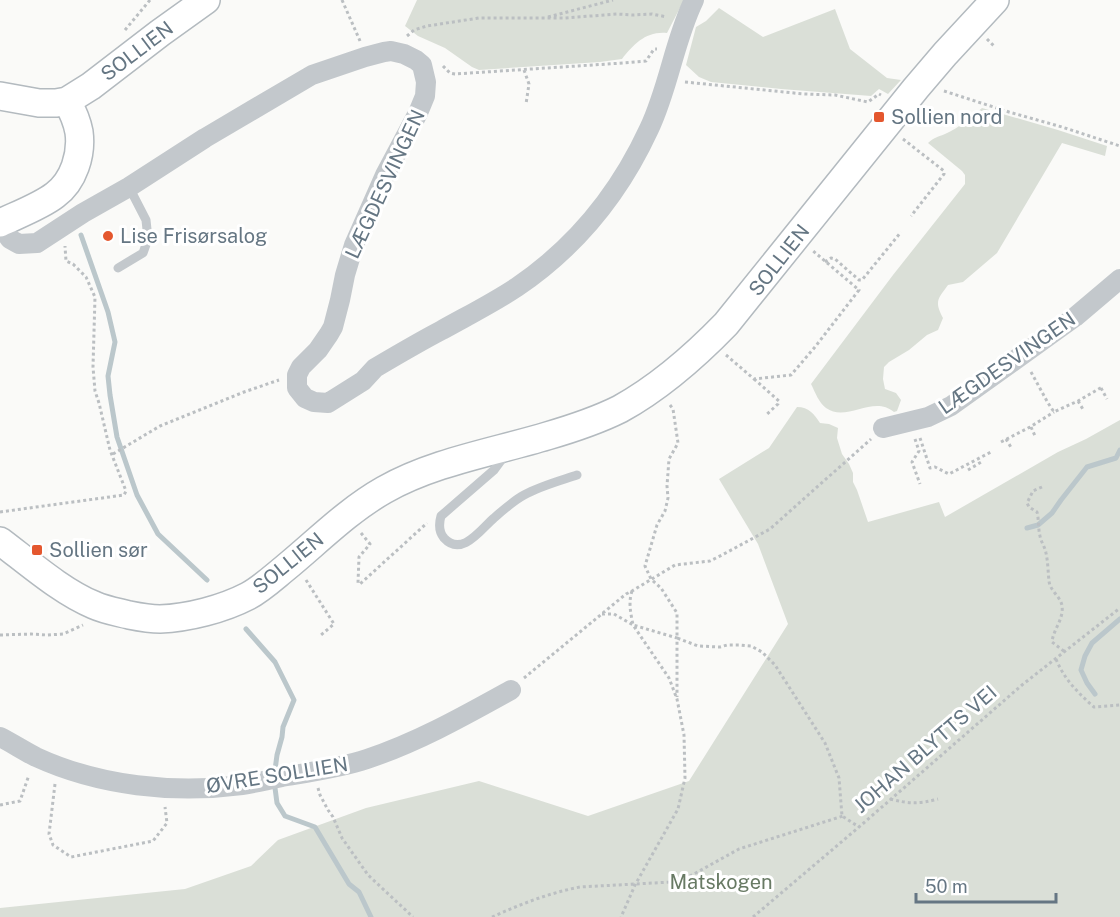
<svg xmlns="http://www.w3.org/2000/svg" width="1120" height="917" viewBox="0 0 1120 917" font-family="'Public Sans',sans-serif">
<style>
.green{fill:#dadfd7}
.lines{fill:none;stroke-linecap:round;stroke-linejoin:round}
.stream{stroke:#bbc7cb;stroke-width:5}
.secondary-casing{stroke:#b3babf;stroke-width:30}
.path{stroke:#bbbfc2;stroke-width:3;stroke-dasharray:3 3;stroke-linecap:butt}
.lane{stroke:#c3c8cc;stroke-width:9}
.street{stroke:#c3c8cc;stroke-width:20}
.secondary{stroke:#fff;stroke-width:27}
.poi-dot{fill:#e4572e;stroke:#fff;stroke-width:2}
.labels{text-anchor:middle;stroke-width:6;stroke-linejoin:round;paint-order:stroke}
.street-label{font-size:20px;fill:#657683;stroke:#fff}
.poi-label{font-size:20px;fill:#657683;stroke:#fff;text-anchor:start}
.park-label{font-size:20px;fill:#687a64;stroke:#fff}
</style>
<rect width="100%" height="100%" fill="#fafaf8"/>
<path class="green" d="M417,0H684L667,33C646,31 634,44 622,59L600,62L479,70L472,67L445,48L418,36L405,26Z
M719,8L763,37L835,9L850,49L887,78L901,80L888,94L879,89L871,96L781,89L711,82L699,77L686,65L696,27L706,21Z
M982,108L1058,130L1107,146L1105,156L1062,143L997,253L963,282L948,285C938,299 934,301 943,318L938,330L927,335L909,350L889,362L884,367L883,379L885,389L896,393L901,400L897,411L894,412C873,394 847,423 826,408C819,403 815,392 811,384L893,275L965,184V175L962,171L928,143C936,136 936,138 945,134C959,128 971,117 982,108Z
M797,407C809,407 814,414 820,423L829,424L838,428L837,438L842,454L849,464L853,473V482L857,490L868,522L939,502L945,517L1058,452L1086,439L1120,420V917H0V908L185,889L251,866L278,840L366,808L479,781L588,816L689,781L788,624L758,544L719,479L769,448Z"/>
<g class="lines">
<path class="stream" d="M81,235L108,312L115,342L108,376L110,395L117,437L137,495L158,534L207,580
M1027,528L1038,525L1052,513L1061,500L1087,467L1116,458L1120,450
M246,629L275,662L294,700L283,727L282,737L277,755L275,770
M1095,694L1087,683L1081,670L1085,656L1092,643L1120,619
M275,788L277,803L285,816L315,827L349,884L359,892L371,917"/>
<defs>
<path id="secondary" d="M0,96L39,103H56L67,101L91,86L160,33L206,0
M0,223C17,215 41,206 55,195C74,181 82,154 79,132C77,121 72,110 67,101
M0,541C28,562 62,592 94,605C105,610 117,612 129,615C139,617 150,619 160,619C188,618 223,609 248,596C261,589 273,578 284,569C317,542 347,511 384,490C433,462 494,452 547,436C571,429 598,420 620,409C660,387 694,357 726,324L916,88L945,54L995,0"/>
</defs>
<use href="#secondary" class="secondary-casing"/>
<path class="path" d="M342,0L360,41
M548,17L613,0
M125,30L150,0
M407,36L414,30L427,26L479,18H565L617,14L632,15L652,14L667,17
M987,39L994,46
M443,66L450,73L455,74L623,63L646,61L654,49H657
M524,70L529,84L526,104
M685,82L804,94L835,95L868,102L879,94L881,95
M944,91L1009,112L1062,127L1120,146
M903,139L944,171V174L911,216
M825,262L831,258L835,259L859,280H862L901,232
M726,355L754,379L791,375L815,347L859,290L812,250
M1031,372L1048,403L1054,412L1078,401L1102,387
M754,379L779,401L778,404L766,415
M1101,388L1107,399
M1078,401L1084,411
M670,405L673,409L678,443L669,459L667,486L668,498L665,511L657,525L645,566L651,579L661,588L677,613V638L698,646L720,647L727,645H740L751,646L762,652L775,665L825,743L839,778L842,816L859,827
M1031,427L1035,436
M920,438L930,468L935,467L949,474L991,452
M915,439L919,451L912,462L920,484
M1006,439L1012,449
M1001,442L1030,427L1054,412
M113,454L160,426L244,392L279,380
M968,470L983,461
M1042,487L1033,491L1027,503L1029,507L1037,512C1039,520 1038,528 1040,536C1041,542 1045,547 1046,553C1048,562 1048,572 1049,581C1050,591 1061,597 1062,606C1064,619 1053,630 1052,642L1065,652
M0,512L124,495L126,491L110,450L99,403L95,391L93,367L95,297L86,277L73,264L66,261L65,246
M361,533L370,544L359,557L358,583L360,584L427,523
M306,580L334,624L321,635
M632,591C628,603 631,614 633,625L677,638V697
M602,614H614L633,625L669,678L677,699L684,735L685,778L678,809L635,885L621,917
M0,635L31,634L47,635L63,634L83,625
M1056,659C1064,679 1078,693 1094,707L1120,705
M524,678L626,594L632,591L675,565L710,561L722,555L770,529L871,439
M55,784L49,834L53,845L71,857L153,841L167,823L165,807
M318,788L320,795L328,810L333,817L342,838L368,875L413,917
M890,799C909,804 920,804 938,799
M0,805L20,801L29,775
M492,917C521,904 549,893 580,887L672,882L683,880L739,849L843,816
M753,917L859,827L1022,685L1120,608"/>
<path class="lane" d="M118,268L143,253L148,239L146,220L129,187
M505,455L494,470L441,516C439,523 439,532 444,538C462,558 482,528 494,518C503,510 513,501 524,495C540,486 559,481 577,475"/>
<path class="street" d="M1,222L4,231L10,239L19,244L37,243L83,213L129,187L205,138L312,75L365,57L384,52L391,51L404,54L416,60L422,65L426,82L425,96L418,113L385,175L354,245L345,275L340,300L333,327L329,334L318,350L301,367L297,375V388L305,398L314,402L328,403L363,381L375,368C397,355 419,342 442,330C467,316 493,303 517,287C576,247 619,194 649,129C669,87 674,41 694,0
M883,428L928,417L951,406L1075,317L1120,279
M0,737C12,743 24,751 36,757C99,786 174,794 242,785C255,783 269,780 282,777C311,772 340,768 367,759C418,742 464,716 511,690"/>
<use href="#secondary" class="secondary"/>
</g>
<g class="poi-dot">
<rect x="873" y="111" width="12" height="12" rx="3"/>
<circle cx="108" cy="236" r="6"/>
<rect x="31" y="544" width="12" height="12" rx="3"/>
</g>
<g class="labels">
<g class="street-label">
<text transform="translate(137 51) rotate(-37)" y="7">SOLLIEN</text>
<text transform="translate(385 184) rotate(-65)" y="7">LÆGDESVINGEN</text>
<text transform="translate(779 260) rotate(-52)" y="7">SOLLIEN</text>
<text transform="translate(1007 363) rotate(-35)" y="7">LÆGDESVINGEN</text>
<text transform="translate(288 563) rotate(-39)" y="7">SOLLIEN</text>
<text transform="translate(925 749) rotate(-41)" y="7">JOHAN BLYTTS VEI</text>
<text transform="translate(277 775) rotate(-9)" y="7">ØVRE SOLLIEN</text>
</g>
<g class="poi-label">
<text x="891" y="124">Sollien nord</text>
<text x="120" y="243">Lise Frisørsalog</text>
<text x="49" y="557">Sollien sør</text>
</g>
<g class="park-label">
<text x="721" y="889">Matskogen</text>
</g>
</g>
<path d="M916 893v9h140v-9" fill="none" stroke="#657683" stroke-width="3"/>
<text x="925" y="893" font-size="18" fill="#657683" stroke="#ffffff" stroke-width="4.5" paint-order="stroke">50 m</text>
</svg>
